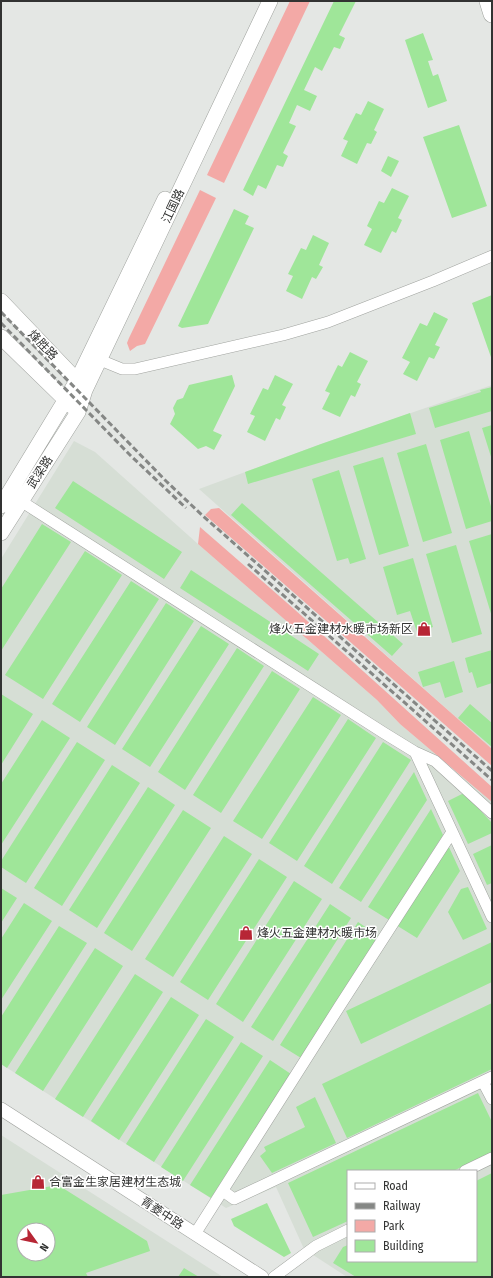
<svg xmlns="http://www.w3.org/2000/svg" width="493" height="1278" viewBox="0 0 493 1278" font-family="'Fira Sans Condensed','Noto Sans SC',sans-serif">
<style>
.built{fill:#d6ded5;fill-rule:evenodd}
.green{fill:#f3a9a6}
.building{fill:#9fe699;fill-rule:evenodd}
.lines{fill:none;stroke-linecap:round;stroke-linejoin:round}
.minor-casing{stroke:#a0a39f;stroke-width:12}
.tertiary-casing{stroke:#a0a39f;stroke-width:14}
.secondary-casing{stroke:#a0a39f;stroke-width:16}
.primary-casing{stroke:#a0a39f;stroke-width:18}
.minor{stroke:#fff;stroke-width:11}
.tertiary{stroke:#fff;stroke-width:13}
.secondary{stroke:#fff;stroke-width:15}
.primary{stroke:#fff;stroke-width:17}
.rail{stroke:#858785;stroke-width:3;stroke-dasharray:6 3;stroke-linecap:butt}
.labels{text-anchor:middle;stroke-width:3;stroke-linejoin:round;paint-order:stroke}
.street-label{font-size:12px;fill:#323332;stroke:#fff}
.poi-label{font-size:12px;fill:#323332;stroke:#fff;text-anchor:start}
</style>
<rect width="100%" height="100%" fill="#e4e7e4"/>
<path class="built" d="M492,385V749L199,489L321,444Z
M74,441L95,452L198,544L377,700L400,724L492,802V1277H347L304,1249L276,1187L226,1208L1,1064V559ZM348,1171H476V1261H348Z
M1,1135L223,1277H1ZM24,1230H48V1254H24Z"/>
<path class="green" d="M290,1H310L224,183L207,175Z
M200,190L216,198L145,344L137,346L130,351L127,343L129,338Z
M219,508L492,749V766L205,515L211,509Z
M200,527L294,609L492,787V802L400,724L377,700L198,544Z"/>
<path class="building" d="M334,1H356L339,35L345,38L340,49L334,47L322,71L315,67L304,90L317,96L310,111L297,105L289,123L296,126L283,153L288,156L283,167L277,165L266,189L258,185L253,196L243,190Z
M423,33L433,60L428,61L433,76L438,74L447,101L428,108L405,40Z
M368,101L384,109L374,130L377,132L371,144L367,143L357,164L341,156L348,141L343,139L356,113L361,115Z
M459,125L487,206L452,218L423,137Z
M388,156L399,161L391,177L381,171Z
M392,188L409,196L398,218L402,220L396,233L392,231L381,253L364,245L372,229L367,226L379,201L384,203Z
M234,209L249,216L245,224L254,228L208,324L182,328L178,326Z
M313,235L329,243L319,265L323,267L316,279L312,277L302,299L286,291L293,276L288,274L301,248L306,250Z
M492,295V360L472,303Z
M434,312L448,319L435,345L440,347L434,359L429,357L417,381L403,374L410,362L402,358L420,323L427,326Z
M350,352L368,361L357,382L361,384L355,397L351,395L340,417L322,409L330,393L325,391L338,365L342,367Z
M232,375L235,386L213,431L222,435L214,450L206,446L198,449L170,424L175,414L173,408L177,400L183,398L189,385Z
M275,375L293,384L282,405L286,407L280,420L276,418L265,441L247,432L255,416L250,414L263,388L268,390Z
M492,387V411L435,428L429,408L481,392L480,390Z
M410,413L416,434L248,484L245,472L321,444Z
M492,425V460L482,428Z
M469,431L492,510V521L466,529L440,440Z
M426,444L452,533L423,542L397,453Z
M383,457L409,546L379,555L353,466Z
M339,470L366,559L350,564L348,558L337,561L312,479Z
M73,481L182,552L164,579L55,508Z
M242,503L403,644L392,656L231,515Z
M42,524L71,542L1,651V589Z
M492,534V617L469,541Z
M456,545L482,634L452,643L426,554Z
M85,551L122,575L43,699L5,675Z
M413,558L433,627L417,632L410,611L397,615L383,567Z
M191,570L319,654L308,671L180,588Z
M131,581L159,599L80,722L52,704Z
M166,603L194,621L115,745L87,727Z
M201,626L229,644L150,767L122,749Z
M237,648L264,666L185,790L158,772Z
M492,650V683L477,688L472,672L469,673L465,658Z
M454,661L463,692L445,698L440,682L423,687L418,672Z
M272,671L300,689L221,813L193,795Z
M1,694L33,714L1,765Z
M313,697L341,715L262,839L233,821Z
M470,704L492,723V747L458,718Z
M348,719L376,738L297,861L269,843Z
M42,720L70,738L1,845V784Z
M77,742L105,760L26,883L1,867V861Z
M383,742L411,760L332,884L304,866Z
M112,765L140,783L62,906L34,888Z
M414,772L427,800L361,902L339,888Z
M148,787L175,805L97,928L69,910Z
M464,793L492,823V833L468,844L448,801Z
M431,809L443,835L389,920L368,907Z
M183,810L211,828L132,951L104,933Z
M224,836L252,854L173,977L145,959Z
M448,845L460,871L417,938L396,925Z
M492,845V883L487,885L473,854Z
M259,859L287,877L208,1000L180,982Z
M294,881L322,899L243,1022L216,1004Z
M468,887L487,929L463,940L448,912L461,889Z
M1,888L17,898L1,923Z
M24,903L52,921L1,1000V939Z
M330,904L351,918L273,1041L251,1027Z
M358,922L379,936L301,1058L280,1045Z
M59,926L87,943L7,1068L1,1064V1017Z
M492,942V982L361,1044L346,1011Z
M95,948L123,966L43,1091L15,1073Z
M135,974L163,992L83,1117L55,1099Z
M171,997L199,1015L119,1140L91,1121Z
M492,1003V1069L347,1138L322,1084Z
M206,1019L234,1037L154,1162L126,1144Z
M241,1042L263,1056L183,1181L161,1167Z
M270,1060L291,1074L211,1198L190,1185Z
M478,1093L492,1122V1153L453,1171H348V1221L313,1237L288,1183Z
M315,1097L336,1143L272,1173L260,1156L266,1151L264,1147L305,1127L296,1107Z
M492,1173V1277H356L333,1263L343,1247L348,1245V1261H476V1181Z
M58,1185L147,1241L150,1251L86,1273L88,1277H1V1195ZM24,1230H48V1254H24Z
M267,1203L291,1253L284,1257L234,1226L231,1219Z
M184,1268L199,1277H178Z"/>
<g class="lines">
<defs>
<path id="minor" d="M100,360L122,369H135L283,335L328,322L433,281L492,256
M16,498L384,733L415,752L435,761L492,813
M415,752L492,917
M483,1082L492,1099
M465,1171L492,1158
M223,1191L234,1199L492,1077
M195,1234L339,1007L452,832
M274,1277L316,1246L348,1230"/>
<path id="tertiary" d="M1,1109L262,1277"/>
<path id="secondary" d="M1,301L83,387
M1,337L73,407
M1,506L77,381L165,199
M1,533L78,412L85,390L270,1"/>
<path id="primary" d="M488,1L492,14"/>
</defs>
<use href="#minor" class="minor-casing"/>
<use href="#tertiary" class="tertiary-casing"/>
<use href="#secondary" class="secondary-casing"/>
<use href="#primary" class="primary-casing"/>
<use href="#minor" class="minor"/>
<use href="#tertiary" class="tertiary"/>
<use href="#secondary" class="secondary"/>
<use href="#primary" class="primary"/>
<path class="rail" d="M1,312L166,481L203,516L492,771
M1,323L131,456L186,508
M248,564L492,780"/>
</g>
<defs>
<symbol id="shop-bare" viewBox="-9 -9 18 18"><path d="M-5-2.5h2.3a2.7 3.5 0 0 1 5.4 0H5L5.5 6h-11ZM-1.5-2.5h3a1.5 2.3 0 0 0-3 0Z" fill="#b72635" stroke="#fff" stroke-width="2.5" paint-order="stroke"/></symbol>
</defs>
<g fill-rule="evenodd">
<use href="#shop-bare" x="414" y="619" width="20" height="20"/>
<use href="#shop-bare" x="236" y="923" width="20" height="20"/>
<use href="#shop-bare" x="28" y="1172" width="20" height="20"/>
</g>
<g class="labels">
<g class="street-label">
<text transform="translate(173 206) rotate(-65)" y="4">江国路</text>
<text transform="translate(43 345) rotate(46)" y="4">烽胜路</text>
<text transform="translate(40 472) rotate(-57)" y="4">武梁路</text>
<text transform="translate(162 1213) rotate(33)" y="4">青菱中路</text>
</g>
<g class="poi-label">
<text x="413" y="633" text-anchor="end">烽火五金建材水暖市场新区</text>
<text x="257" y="937">烽火五金建材水暖市场</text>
<text x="49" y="1186">合富金生家居建材生态城</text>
</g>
</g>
<rect width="493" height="1278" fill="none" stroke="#323332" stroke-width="4"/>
<rect x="347" y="1170" width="130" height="92" fill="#ffffff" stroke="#adadad"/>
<rect x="355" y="1183" width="20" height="6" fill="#ffffff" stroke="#adadad"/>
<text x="383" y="1190" font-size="12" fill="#323332">Road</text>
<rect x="355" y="1203" width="20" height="6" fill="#858785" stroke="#adadad"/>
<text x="383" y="1210" font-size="12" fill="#323332">Railway</text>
<rect x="355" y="1220" width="20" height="12" fill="#f3a9a6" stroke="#adadad"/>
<text x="383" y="1230" font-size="12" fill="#323332">Park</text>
<rect x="355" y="1240" width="20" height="12" fill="#9fe699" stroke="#adadad"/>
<text x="383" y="1250" font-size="12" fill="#323332">Building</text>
<g transform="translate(36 1242) rotate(123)"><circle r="19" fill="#ffffff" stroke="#adadad"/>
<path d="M0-3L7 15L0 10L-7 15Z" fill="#b72635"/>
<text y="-6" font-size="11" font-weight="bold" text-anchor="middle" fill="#323332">N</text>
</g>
</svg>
